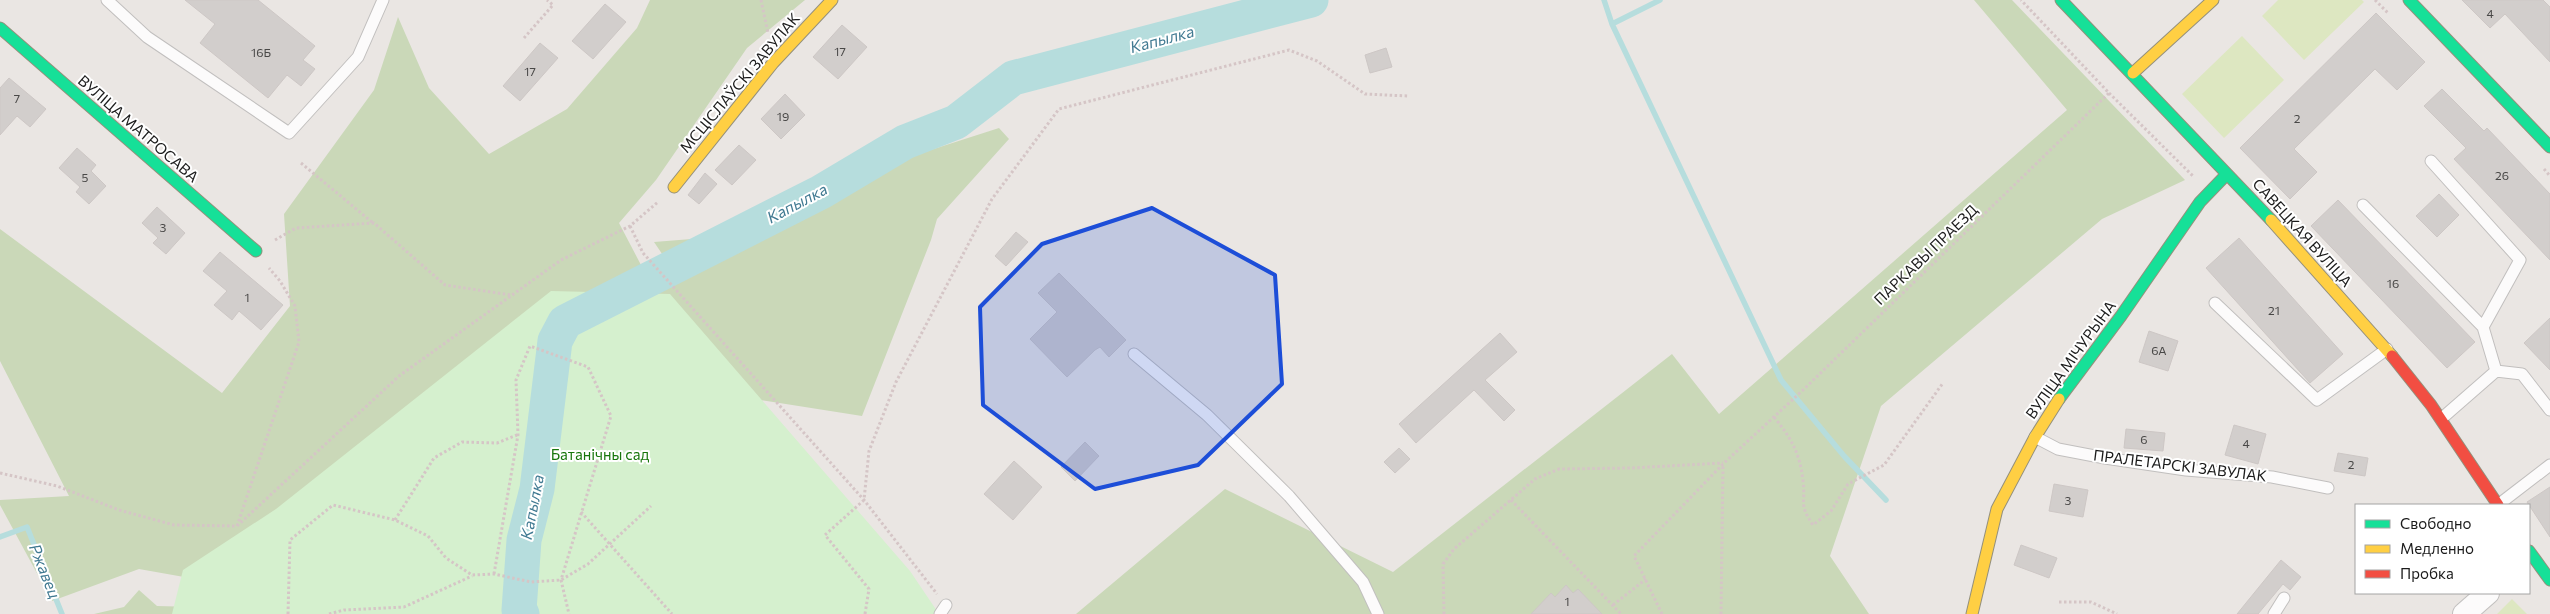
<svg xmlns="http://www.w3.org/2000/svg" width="2550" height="614" viewBox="0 0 2550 614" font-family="Commissioner,sans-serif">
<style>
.grass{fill:#dde7c1}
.forest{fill:#cad8b8}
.park{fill:#d5f0ce}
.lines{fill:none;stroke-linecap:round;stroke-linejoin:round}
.stream{stroke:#b6dddd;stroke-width:5.5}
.river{stroke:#b6dddd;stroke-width:35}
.building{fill:#d2cecc;stroke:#cdc7c5}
.lane-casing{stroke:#c1bfbe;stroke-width:13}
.street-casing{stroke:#c1bfbe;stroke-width:24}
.fast-casing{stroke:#94907c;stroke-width:13}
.slow-casing{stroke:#94907c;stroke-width:13}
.jam-casing{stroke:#94907c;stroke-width:13}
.path{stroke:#d5c5c6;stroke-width:3;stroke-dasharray:2.5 2.5;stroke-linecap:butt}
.lane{stroke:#fcfbfb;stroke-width:11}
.street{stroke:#fcfbfb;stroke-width:22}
.fast{stroke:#16e098;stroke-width:11}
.slow{stroke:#ffcf43;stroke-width:11}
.jam{stroke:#f24e42;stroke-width:11}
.marked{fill:#1d4ed8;fill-opacity:0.2;stroke:#1d4ed8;stroke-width:4;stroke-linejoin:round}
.labels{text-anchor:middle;stroke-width:4;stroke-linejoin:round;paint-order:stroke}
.number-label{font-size:12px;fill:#494847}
.street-label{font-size:15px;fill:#1b1b1b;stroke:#fff}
.park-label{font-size:15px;fill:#18760c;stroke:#fff}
.water-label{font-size:16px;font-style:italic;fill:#417a92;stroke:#fff}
</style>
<rect width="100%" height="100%" fill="#eae6e3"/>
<path class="grass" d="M2278,0H2362L2364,2L2304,60L2262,16Z
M2242,36L2284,80L2224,138L2182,94Z
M2512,599L2527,614H2497Z"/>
<path class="forest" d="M650,0H805L747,48L656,180L619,223L641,265L657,286L677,276L654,242L754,234L915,155L999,128L1009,139L937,219L931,240L862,416L760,400L297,597L139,569L52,601L0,505V500L69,496L0,361V229L222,393L290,306L284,214L374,90L398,17L429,88L489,154L567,109L637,28Z
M1974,0H2012L2185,180L2102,219L1881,406L1830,556L1869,614H1076L1225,489L1393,572L1672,354L1719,414L2067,110Z
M139,590L157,606L196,607L215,614H94L124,607Z"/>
<path class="park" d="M551,291L670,294L910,571L939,614H172L183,570L276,509Z"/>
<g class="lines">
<path class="stream" d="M1604,0L1612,24L1781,380L1844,456L1886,500
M1612,24L1660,0
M0,537L27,527L62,614"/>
<path class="river" d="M522,614L519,610L524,540L537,489L555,341L565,322L821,192L905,142L956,122L1013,78L1311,0"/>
</g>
<path class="building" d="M185,0H258L315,46L303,60L315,69L301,86L287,75L268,98L200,43L215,24Z
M2462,0H2543L2550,7V62L2505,14L2490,28Z
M605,4L626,22L593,59L572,41Z
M2376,13L2425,62L2397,90L2375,69L2294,149L2317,172L2290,199L2240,148Z
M842,25L867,47L838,79L813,57Z
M540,43L558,58L520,101L503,86Z
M1386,48L1392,67L1370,73L1365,55Z
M9,78L46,109L30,127L17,116L0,135V88Z
M2442,89L2484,131L2487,128L2550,194V260L2454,159L2466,148L2424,106Z
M785,94L805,115L781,139L761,119Z
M739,145L756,160L732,185L715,170Z
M77,148L96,165L91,171L106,186L89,204L76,192L80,187L59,168Z
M705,173L717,184L699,204L688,195Z
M2439,194L2459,215L2437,237L2416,216Z
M2338,200L2475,342L2447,368L2311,226Z
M157,207L185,233L166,254L153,243L158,238L142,223Z
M1016,232L1028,242L1006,266L995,256Z
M2239,238L2343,354L2310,383L2206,268Z
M220,252L283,305L261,330L239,311L232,320L214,305L227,291L203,271Z
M1059,273L1126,340L1109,357L1100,347L1095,350L1067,377L1030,339L1057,312L1038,293Z
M2550,318V370L2524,343Z
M2149,331L2178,341L2168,371L2139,362Z
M1500,333L1517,352L1485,380L1515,410L1504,421L1474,390L1416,443L1399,424Z
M2234,425L2266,434L2258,464L2225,455Z
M2126,429L2165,433L2163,451L2124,448Z
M1085,442L1099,456L1075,481L1061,467Z
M1399,448L1410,459L1395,473L1384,462Z
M2338,453L2368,458L2365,476L2334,471Z
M1014,461L1042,487L1013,520L984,494Z
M2054,484L2088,490L2083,517L2049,511Z
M2550,487V537L2527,502Z
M2021,545L2057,558L2049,578L2014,565Z
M2281,560L2301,577L2290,590L2283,584L2258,614H2237Z
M1566,585L1573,593L1578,589L1602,614H1531L1551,593L1555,597Z"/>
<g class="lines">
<defs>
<path id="lane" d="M107,0L147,37L289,133L358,57L383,0
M2431,161L2520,260L2483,327
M2363,205L2483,327L2496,371L2441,419
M2215,303L2317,400L2387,349
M1134,354L1207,415L1289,496L1363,582L1378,614
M2496,371L2522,374L2550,410
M2035,437L2058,449L2105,458L2186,470L2272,477L2328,488
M2498,505L2550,465
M940,614L946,605
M2274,614L2284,598"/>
<path id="street" d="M2464,614L2488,593"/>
<path id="fast" d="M2061,0L2271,220
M2409,0L2550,147
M0,28L256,251
M2059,399L2121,316L2200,202L2227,174
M2529,551L2550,580"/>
<path id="slow" d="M2133,73L2213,0
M674,187L773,63L832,0
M2271,220L2392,356
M1972,614L1997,509L2035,437L2059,399"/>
<path id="jam" d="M2392,356L2431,405L2498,505"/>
</defs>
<use href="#lane" class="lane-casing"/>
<use href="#street" class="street-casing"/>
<use href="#fast" class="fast-casing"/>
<use href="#slow" class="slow-casing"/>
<use href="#jam" class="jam-casing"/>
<path class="path" d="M761,0L768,33
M2375,0L2389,14
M524,38L553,5L547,0
M2109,93L2193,176
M301,163L373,223
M2544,169L2550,176
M630,226L643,253L864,500L937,594
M275,240L296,228L374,223L445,285L511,295
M1774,417C1791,438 1800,453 1803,481C1806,504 1798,503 1813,525L1831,511L1848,484L1884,465L1943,383
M0,473L57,486L119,510L174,525L237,526L399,376L561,260L630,226L658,202
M1511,500L1621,614
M581,512L672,614
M395,520L434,458L462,442L497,443L517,435
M237,526L299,342L295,306L280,281L269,268
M494,574L518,435L516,380L530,346L588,367L611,416L561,580L569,614
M2059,602H2091L2117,614
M1613,605L1646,579
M288,614L290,540L333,505L395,520L428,536L446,558L472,575L494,574L531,582L561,580L588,564L651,506
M329,614L344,610L404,607L472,576
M865,614L869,589L825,535L864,500L869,451L896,382L992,199L1059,109L1289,50L1317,61L1365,94L1408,96
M1444,614L1443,564L1454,549L1535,479L1559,469L1631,468L1723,463
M1662,614L1634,556L1724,463L1802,391L2109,93L2021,0
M1721,614L1723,464"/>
<use href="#lane" class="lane"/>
<use href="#street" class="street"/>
<use href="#fast" class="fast"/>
<use href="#slow" class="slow"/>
<use href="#jam" class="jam"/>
</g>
<path class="marked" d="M1152,208L1275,275L1282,384L1198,465L1095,489L983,405L980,307L1042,244Z"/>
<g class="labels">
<g class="number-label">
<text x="2490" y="18">4</text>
<text x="840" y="56">17</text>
<text x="261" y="57">16Б</text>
<text x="530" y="76">17</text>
<text x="17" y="103">7</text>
<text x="783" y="121">19</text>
<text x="2297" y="123">2</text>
<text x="2502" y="180">26</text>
<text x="85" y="182">5</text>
<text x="163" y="232">3</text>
<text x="2393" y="288">16</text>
<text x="247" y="302">1</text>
<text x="2274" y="315">21</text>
<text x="2159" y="355">6А</text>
<text x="2144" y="444">6</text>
<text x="2246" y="448">4</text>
<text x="2351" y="469">2</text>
<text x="2068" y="505">3</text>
<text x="1567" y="606">1</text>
</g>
<g class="street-label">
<text transform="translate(740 83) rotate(-50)" y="5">МСЦІСЛАЎСКІ ЗАВУЛАК</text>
<text transform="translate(138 129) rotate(41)" y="5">ВУЛІЦА МАТРОСАВА</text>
<text transform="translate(2302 233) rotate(48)" y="5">САВЕЦКАЯ ВУЛІЦА</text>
<text transform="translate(1926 255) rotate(-44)" y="5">ПАРКАВЫ ПРАЕЗД</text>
<text transform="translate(2071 360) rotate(-54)" y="5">ВУЛІЦА МІЧУРЫНА</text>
<text transform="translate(2180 466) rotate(7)" y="5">ПРАЛЕТАРСКІ ЗАВУЛАК</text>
</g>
<g class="park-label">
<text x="600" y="460">Батанічны сад</text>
</g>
<g class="water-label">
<text transform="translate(1162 39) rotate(-15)" y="6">Капылка</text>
<text transform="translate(797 203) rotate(-28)" y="6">Капылка</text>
<text transform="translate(532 507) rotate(-79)" y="6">Капылка</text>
<text transform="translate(45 571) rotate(68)" y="6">Ржавец</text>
</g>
</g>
<rect x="2355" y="504" width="175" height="90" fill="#ffffff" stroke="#a4a4a4"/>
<rect x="2365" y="520" width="25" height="8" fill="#16e098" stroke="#a4a4a4"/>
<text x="2400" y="529" font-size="15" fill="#1b1b1b">Свободно</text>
<rect x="2365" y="545" width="25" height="8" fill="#ffcf43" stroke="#a4a4a4"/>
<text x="2400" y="554" font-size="15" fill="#1b1b1b">Медленно</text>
<rect x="2365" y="570" width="25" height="8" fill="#f24e42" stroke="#a4a4a4"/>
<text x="2400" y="579" font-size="15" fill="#1b1b1b">Пробка</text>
</svg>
